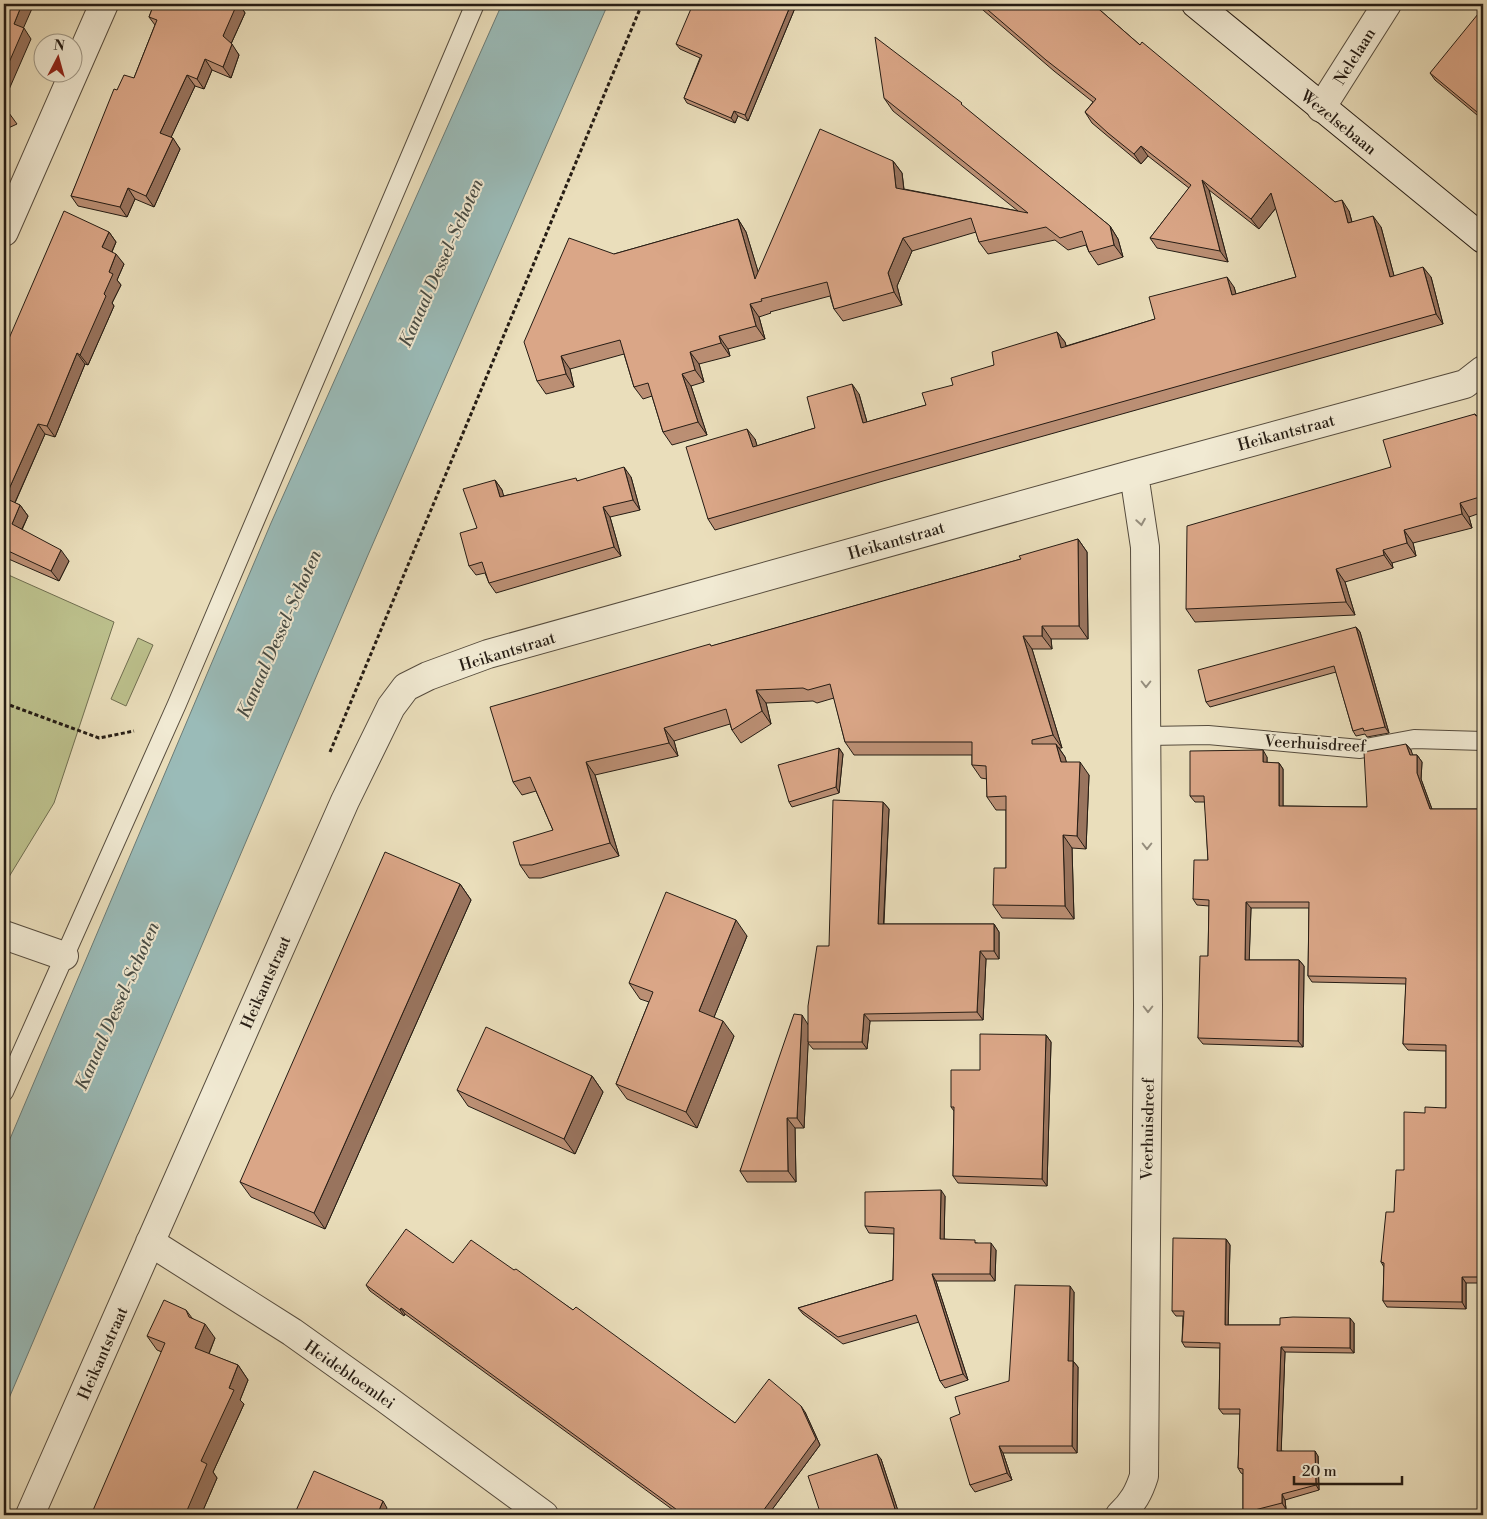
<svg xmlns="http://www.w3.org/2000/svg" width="1487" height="1519" viewBox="0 0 1487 1519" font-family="'Libre Bodoni',serif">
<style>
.green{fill:#bcc08c;stroke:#706e50}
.water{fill:#9abbb8;stroke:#6b7b76}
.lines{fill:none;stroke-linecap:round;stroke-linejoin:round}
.lane-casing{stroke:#564c3e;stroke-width:20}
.street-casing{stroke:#564c3e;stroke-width:30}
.secondary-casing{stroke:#251c14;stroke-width:30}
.path{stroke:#251c14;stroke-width:3;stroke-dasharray:4 2.5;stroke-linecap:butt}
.lane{stroke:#f1ead3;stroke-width:18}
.street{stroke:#f1ead3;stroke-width:28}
.secondary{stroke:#f1ead3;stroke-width:28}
.wall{fill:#bb8f74;stroke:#251c14}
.shaded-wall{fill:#99745e;stroke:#251c14}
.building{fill:#daa687;stroke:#251c14}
.oneway{stroke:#958d7d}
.labels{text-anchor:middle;stroke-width:4;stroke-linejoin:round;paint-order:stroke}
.street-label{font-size:16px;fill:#251c14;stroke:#f1ead3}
.water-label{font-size:18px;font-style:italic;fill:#484c45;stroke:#f1ead3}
</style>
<rect width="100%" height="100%" fill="#eadebb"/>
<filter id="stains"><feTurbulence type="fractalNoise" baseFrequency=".004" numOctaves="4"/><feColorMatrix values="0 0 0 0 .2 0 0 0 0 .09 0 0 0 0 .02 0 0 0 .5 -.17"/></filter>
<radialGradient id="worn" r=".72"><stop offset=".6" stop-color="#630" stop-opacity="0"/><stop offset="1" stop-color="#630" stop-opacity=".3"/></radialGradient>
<path class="green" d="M4,573L114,622L54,803L4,885Z
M138,638L153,645L126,706L111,699Z"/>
<path class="water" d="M502,4H608L368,555L4,1410V1153L271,523Z"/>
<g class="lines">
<defs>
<path id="lane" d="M1147,736L1208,735L1360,749L1414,739L1483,741
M4,1092L177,704L475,4"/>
<path id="street" d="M1321,108L1387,4
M4,232L104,4
M4,935L64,956
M150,1242L292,1332L386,1399L544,1515
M30,1515L345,801L391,707L406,687L428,676L488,654L1134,474L1465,384L1483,370
M1120,1515C1133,1503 1139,1492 1144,1476L1148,1005L1145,547L1134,474"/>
<path id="secondary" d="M1196,4L1483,239"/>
</defs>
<use href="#lane" class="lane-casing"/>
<use href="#street" class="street-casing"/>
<use href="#secondary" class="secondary-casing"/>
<path class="path" d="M4,703L99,738L134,731
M330,752L642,4"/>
<use href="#lane" class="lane"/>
<use href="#street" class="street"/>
<use href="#secondary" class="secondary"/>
</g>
<path class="wall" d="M154,4H241L240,5L245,13L231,44L239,55L231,78L212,70L204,89L195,86L171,137L180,149L154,207L135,199L127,217L78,206L71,196L117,90L134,78L155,25L149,17Z
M718,4H792L795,8L748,121L738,116L735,123L687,103L684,98L700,58L680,49L676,44L717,6Z
M976,4H1093L1140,45L1335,202L1349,211L1352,222L1381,227L1394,276L1431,277L1443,324L883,481L715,530L708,519L755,439L757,446L815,428L859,394L867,422L926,405L953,385L994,365L1057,332L1065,342L1066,346L1155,319L1234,287L1236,294L1296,277L1276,208L1259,229L1209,190L1228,262L1157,248L1150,238L1189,188L1148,156L1141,164L1092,123L1085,112L1093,102L1054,71Z
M1483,18V120L1435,80L1430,73Z
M884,98L965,108L1110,226L1118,239L1123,257L1098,265L1089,252L1086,245L1068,250L1055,240L988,254L979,242L976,232L912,251L897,286L902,305L843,321L834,309L830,296L770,312L771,313L759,317L765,339L728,349L730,356L699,364L704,382L691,386L707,435L672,445L663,432L652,396L643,399L634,387L624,354L570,369L574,387L546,394L537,381L614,254L738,219L746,232L758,272L893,161L902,173L904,189L1018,211L893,111Z
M4,110L9,113L17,124L4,130Z
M109,232L116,242L112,252L124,264L117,280L121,285L112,303L114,306L88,365L85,364L55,437L45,434L15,503L20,505L28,516L22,530L69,561L59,581L4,557V350Z
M1475,414L1477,416L1483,414V512L1469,517L1472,528L1413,543L1416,556L1392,563L1393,568L1345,582L1355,615L1195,622L1186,609L1391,467Z
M631,477L640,510L610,517L621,556L496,593L489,583L485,573L476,575L469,566L477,528L495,480L502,490L503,496L578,481Z
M1078,539L1087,552L1088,639H1051L1052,649H1032L1062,748H1059L1065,757L1066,762L1089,775L1086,849L1072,848L1074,919L1002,918L993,905L1006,868V810H996L987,797V779L981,778L972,765V755H854L845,742L834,698L817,703L813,701L766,703L771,724L741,743L732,730L730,724L674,741L678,756L595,775L619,856L541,878H529L520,865L553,830L536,791L522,795L513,782L712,646L1021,559Z
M1356,627L1360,632L1389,733L1367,737L1365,734L1356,736L1353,731L1336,672L1210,707L1206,702Z
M1406,744L1411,750L1412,755H1417L1422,762L1421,779L1432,809H1483V1283H1466V1309L1387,1307L1383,1301L1384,1267L1381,1262L1394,1212L1404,1170L1425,1113L1446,1108V1051L1408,1050L1403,1044L1406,984L1312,982L1308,976L1309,908H1251L1249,960H1299L1304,966L1303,1047L1203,1044L1198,1038L1208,956L1209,906L1197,905L1193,899L1208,860L1205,802H1195L1190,796L1267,757V763H1279L1283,769V806L1367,807Z
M839,748L843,754L839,793L792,807L789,802Z
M883,802L889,809L884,924H994L999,932V959H986L983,1020L870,1021L867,1049H813L808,1043L804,1128H795L796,1182H747L740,1171L808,1024L829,946Z
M460,884L471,900L325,1229L251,1197L240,1182Z
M747,936L714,1017L734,1036L697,1128L627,1099L616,1084L649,1002L640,999L629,983Z
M1046,1035L1051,1042L1047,1186L958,1183L953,1176L954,1111L951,1107L980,1070Z
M592,1076L603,1092L575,1154L468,1106L457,1090Z
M945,1196L944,1239L977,1243L996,1250L995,1281H936L968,1380L945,1388L940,1381L919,1322L843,1344L803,1314L798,1308L893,1280L894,1234L869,1233L865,1226Z
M1226,1239L1230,1245L1228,1325H1280L1354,1323V1353L1285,1352L1281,1451L1318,1456L1319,1490L1285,1500L1286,1509L1259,1515H1245L1243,1513V1474L1241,1473L1238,1468L1240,1414H1223L1219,1409L1220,1348L1185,1347L1182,1342L1183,1316H1176L1172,1311Z
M453,1263L514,1270L573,1310L735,1423L805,1412L820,1445L768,1515H680L405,1314L404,1316L370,1291L366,1285Z
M1074,1292L1073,1361L1078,1367L1077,1453H1003L1012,1480L975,1492L970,1485L960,1414L1009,1381Z
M186,1310L192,1318L215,1338L209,1354L238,1365L248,1380L240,1400L244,1404L213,1472L217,1478L201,1515L162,1352L157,1350L147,1336Z
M881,1459L899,1514L896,1515H821Z"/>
<path class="shaded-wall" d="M22,4H34L23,29L24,28L31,39L4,101V74L14,24Z
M234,4H241L240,5L245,13L230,46L223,36Z
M791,4H792L795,8L748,121L745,115Z
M232,44L239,55L231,78L223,67Z
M205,59L212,70L204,89L197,79Z
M187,75L195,86L168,144L160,133Z
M734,111L738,116L735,123L731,118Z
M173,138L180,149L154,207L146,196Z
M1141,146L1148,156L1141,164L1134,154Z
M893,161L902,173L905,200L896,188Z
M1202,180L1209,190L1228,262L1220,251Z
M128,188L135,199L127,217L120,207Z
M1271,193L1279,204L1259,229L1251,219Z
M1342,200L1349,211L1355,234L1348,223Z
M1373,216L1381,227L1397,287L1390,277Z
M738,219L746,232L764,291L755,279Z
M1110,226L1118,239L1123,257L1114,245Z
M109,232L116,242L109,258L102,247Z
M903,238L912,251L897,286L902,305L894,292L888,273Z
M116,254L124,264L117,280L121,285L112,303L114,306L88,365L80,355L104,294L109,272Z
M1423,267L1431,277L1443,324L1436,314Z
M1227,277L1234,287L1239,305L1232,295Z
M750,304L759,317L765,339L756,326Z
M1057,332L1065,342L1069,358L1061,348Z
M719,336L728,349L730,356L721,343Z
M690,352L699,364L704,382L695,370Z
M77,353L85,364L55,437L47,426Z
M561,356L570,369L574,387L566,374Z
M682,374L691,386L707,435L698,422Z
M852,384L859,394L870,433L863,423Z
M38,424L45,434L12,509L5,498Z
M747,429L755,439L761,458L753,447Z
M624,467L631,477L640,510L633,500Z
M495,480L502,490L507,507L500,497Z
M1460,503L1469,517L1472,528L1462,514Z
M20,505L28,516L19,535L12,524Z
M603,507L610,517L621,556L614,547Z
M1404,530L1413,543L1416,556L1407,543Z
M1078,539L1087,552L1088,639L1079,626Z
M61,550L69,561L59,581L51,571Z
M1383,550L1392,563L1393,568L1384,555Z
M1336,569L1345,582L1355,615L1346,602Z
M1042,626L1051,639L1052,649L1042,636Z
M1356,627L1360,632L1389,733L1385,727Z
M1023,636L1032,649L1062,748L1053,735Z
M756,690L766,703L771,724L762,711Z
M664,728L674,741L678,756L669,743Z
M1056,744L1065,757L1070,775L1061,762Z
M1406,744L1411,750L1415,761L1410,755Z
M839,748L843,754L839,793L836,787Z
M1263,750L1267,757V769L1263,762Z
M1417,755L1422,762L1421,779L1434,815L1430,809L1417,773Z
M586,762L595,775L619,856L610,843Z
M1080,762L1089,775L1086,849L1077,836Z
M1279,763L1283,769V812L1279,806Z
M883,802L889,809L883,932L878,924Z
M1063,835L1072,848L1074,919L1065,906Z
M460,884L471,900L325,1229L314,1213Z
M1246,902L1251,908L1249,966L1245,960Z
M736,920L747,936L710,1027L699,1011Z
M994,924L999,932V959L994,951Z
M980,951L986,959L983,1020L977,1012Z
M1299,960L1304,966L1303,1047L1298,1041Z
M864,1014L870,1021L867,1049L862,1042Z
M802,1015L809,1026L804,1128L797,1118Z
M723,1021L734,1036L697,1128L686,1112Z
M1046,1035L1051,1042L1047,1186L1042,1179Z
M1482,1050L1483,1052V1110L1482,1107Z
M592,1076L603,1092L575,1154L564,1139Z
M787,1118L795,1128L796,1182L788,1171Z
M941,1190L945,1196L944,1246L940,1239Z
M1226,1239L1230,1245L1228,1330L1225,1325Z
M991,1243L996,1250L995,1281L990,1274Z
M932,1274L936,1281L968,1380L963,1374Z
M1462,1277L1466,1283V1309L1462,1302Z
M1070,1286L1074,1292L1073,1367L1068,1361Z
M401,1308L405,1314L404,1316L400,1310Z
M1350,1318L1354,1323V1353L1350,1348Z
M205,1324L215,1338L205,1363L195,1348Z
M1281,1347L1285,1352L1281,1456L1277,1451Z
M1073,1361L1078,1367L1077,1453L1072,1446Z
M238,1365L248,1380L240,1400L244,1404L213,1472L217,1478L201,1515H185L201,1461Z
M801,1406L805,1412L820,1445L768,1515H760Z
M999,1446L1003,1453L1012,1480L1007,1473Z
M1315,1451L1318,1456L1319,1490L1316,1485Z
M877,1454L881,1459L899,1514L895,1509Z
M1282,1494L1285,1500L1286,1509L1282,1503Z
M383,1501L387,1508L384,1515H377Z"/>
<path class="building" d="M4,4H22L14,24L24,28L4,74Z
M154,4H237L223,36L232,44L223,67L205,59L197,79L187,75L160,133L173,138L146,196L128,188L120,207L71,196L114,89L117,90L124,75L134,78L157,20L149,17Z
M693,4H712L717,6L718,4H791L745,115L734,111L731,118L684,98L702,55L676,44Z
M981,4H1093L1140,45L1142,42L1335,202L1342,200L1348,223L1373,216L1390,277L1423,267L1436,314L875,471L708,519L686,447L747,429L753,447L815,428L807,397L852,384L863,423L926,405L922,393L953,385L951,378L994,365L992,352L1057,332L1061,348L1155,319L1149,297L1227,277L1232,295L1296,277L1271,193L1251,219L1202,180L1220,251L1150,238L1191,185L1141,146L1134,154L1108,133L1085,112L1096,99L1046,60Z
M1478,14L1483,18V117L1430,73Z
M875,37L962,103L961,104L1110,226L1114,245L1089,252L1082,231L1060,238L1046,227L979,242L971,218L903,238L888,273L894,292L834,309L827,282L761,299L762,301L750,304L756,326L719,336L721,343L690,352L695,370L682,374L698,422L663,432L648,383L634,387L620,340L561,356L566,374L537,381L524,342L569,238L614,254L738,219L755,279L820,129L893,161L896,188L1028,213L884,98Z
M4,110L9,113L4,116Z
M64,211L109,232L102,247L116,254L109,272L113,274L104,294L106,296L80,355L77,353L47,426L38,424L5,498L20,505L12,524L61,550L51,571L4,549V350Z
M1475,414L1476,416L1483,414V496L1460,503L1462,514L1404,530L1407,543L1383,550L1384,555L1336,569L1346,602L1186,609L1187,526L1391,467L1383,440Z
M624,467L633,500L603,507L614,547L489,583L482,562L469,566L460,533L477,528L463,489L495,480L500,497L576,478L577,481Z
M1078,539L1079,626H1042V636H1023L1053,735L1032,740V744H1056L1061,762H1080L1077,836L1063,835L1065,906L993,905L994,868H1006V796L987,797L986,766L972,765V742H845L830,684L808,690L803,688L756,690L762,711L732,730L726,709L664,728L669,743L586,762L610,843L532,865H520L513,842L553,830L530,777L513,782L490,707L710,644L711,646L1021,559L1019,556Z
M1356,627L1385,727L1364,731L1363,728L1353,731L1334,666L1206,702L1198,670Z
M1406,744L1410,755H1417V773L1430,809H1483V1050H1482V1107H1483V1277H1462V1302L1383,1301L1384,1263L1381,1262L1386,1212H1394L1396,1170H1404V1112L1425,1113V1107L1446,1108V1045L1403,1044L1406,978L1308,976L1309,902H1246L1245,960H1299L1298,1041L1198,1038L1200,956H1208L1209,900L1193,899L1194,860H1208L1204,796H1190V751L1263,750V762L1279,763V806L1367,807L1364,752Z
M839,748L836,787L789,802L778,765Z
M833,800L883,802L878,924H994V951H980L977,1012L864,1014L862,1042H808V1006L817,946H829Z
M385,852L460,884L314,1213L240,1182Z
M666,892L736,920L699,1011L723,1021L686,1112L616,1084L653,992L629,983Z
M794,1014L802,1015L797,1118H787L788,1171H740Z
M486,1027L592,1076L564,1139L457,1090Z
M980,1034L1046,1035L1042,1179L953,1176L954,1107H951V1070H980Z
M941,1190L940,1239L975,1240V1243H991L990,1274H932L963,1374L940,1381L916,1315L838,1337L798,1308L893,1280L894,1228L865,1226V1192Z
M406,1229L453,1263L471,1240L514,1270L516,1269L573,1310L576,1307L735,1423L769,1379L801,1406L816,1439L760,1515H684L401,1308L400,1310L366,1285Z
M1173,1238L1226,1239L1225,1325H1280V1318L1293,1317L1350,1318V1348L1281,1347L1277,1451H1315L1316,1485L1282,1494V1503L1243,1513V1469L1238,1468L1240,1409H1219L1220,1343L1182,1342L1184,1311H1172Z
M1015,1285L1070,1286L1068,1361H1073L1072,1446H999L1007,1473L970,1485L950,1418L960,1414L955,1397L1009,1381Z
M164,1300L186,1310L189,1317L205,1324L195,1348L238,1365L229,1388L234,1390L201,1461L207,1464L185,1515H91L165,1343L147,1336Z
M877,1454L895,1509L877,1515H821L808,1476Z
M314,1471L383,1501L377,1515H294Z"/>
<defs><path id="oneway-chevron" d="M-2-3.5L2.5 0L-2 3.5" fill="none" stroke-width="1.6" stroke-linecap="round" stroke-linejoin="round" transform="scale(1.25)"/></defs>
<g class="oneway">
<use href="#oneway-chevron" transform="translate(1141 522) rotate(81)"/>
<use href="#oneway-chevron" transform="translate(1146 684) rotate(90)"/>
<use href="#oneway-chevron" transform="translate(1147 846) rotate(90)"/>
<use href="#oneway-chevron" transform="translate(1148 1009) rotate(90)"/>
</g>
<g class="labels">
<g class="street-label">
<text transform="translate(1354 56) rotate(-58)" y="6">Nelelaan</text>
<text transform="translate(1339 122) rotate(39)" y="6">Wezelsebaan</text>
<text transform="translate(1286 432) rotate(-15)" y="6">Heikantstraat</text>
<text transform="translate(896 540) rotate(-16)" y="6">Heikantstraat</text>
<text transform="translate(507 651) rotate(-17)" y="6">Heikantstraat</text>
<text transform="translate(1315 743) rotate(3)" y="6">Veerhuisdreef</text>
<text transform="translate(265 982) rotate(-66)" y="6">Heikantstraat</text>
<text transform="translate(1147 1129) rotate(-89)" y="6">Veerhuisdreef</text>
<text transform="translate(102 1353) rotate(-66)" y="6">Heikantstraat</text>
<text transform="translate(350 1374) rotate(35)" y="6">Heidebloemlei</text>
</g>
<g class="water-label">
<text transform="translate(441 263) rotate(-66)" y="6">Kanaal Dessel-Schoten</text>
<text transform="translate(279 634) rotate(-66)" y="6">Kanaal Dessel-Schoten</text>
<text transform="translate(117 1006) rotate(-66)" y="6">Kanaal Dessel-Schoten</text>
</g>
</g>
<rect width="1487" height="1519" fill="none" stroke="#eadebb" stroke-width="20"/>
<rect x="5" y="5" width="1477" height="1509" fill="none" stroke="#251c14" stroke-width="2.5"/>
<rect x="10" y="10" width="1467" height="1499" fill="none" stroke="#251c14"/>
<g transform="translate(58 58) rotate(6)"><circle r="24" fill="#f1ead3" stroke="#9f9887"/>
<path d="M0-4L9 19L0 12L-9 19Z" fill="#8f2418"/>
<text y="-8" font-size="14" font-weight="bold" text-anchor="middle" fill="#251c14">N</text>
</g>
<path d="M1294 1476v8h108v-8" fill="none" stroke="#251c14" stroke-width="2.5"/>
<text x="1302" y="1476" font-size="15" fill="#251c14" stroke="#f1ead3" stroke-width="4" paint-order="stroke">20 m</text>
<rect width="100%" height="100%" filter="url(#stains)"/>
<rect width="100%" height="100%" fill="url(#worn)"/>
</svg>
